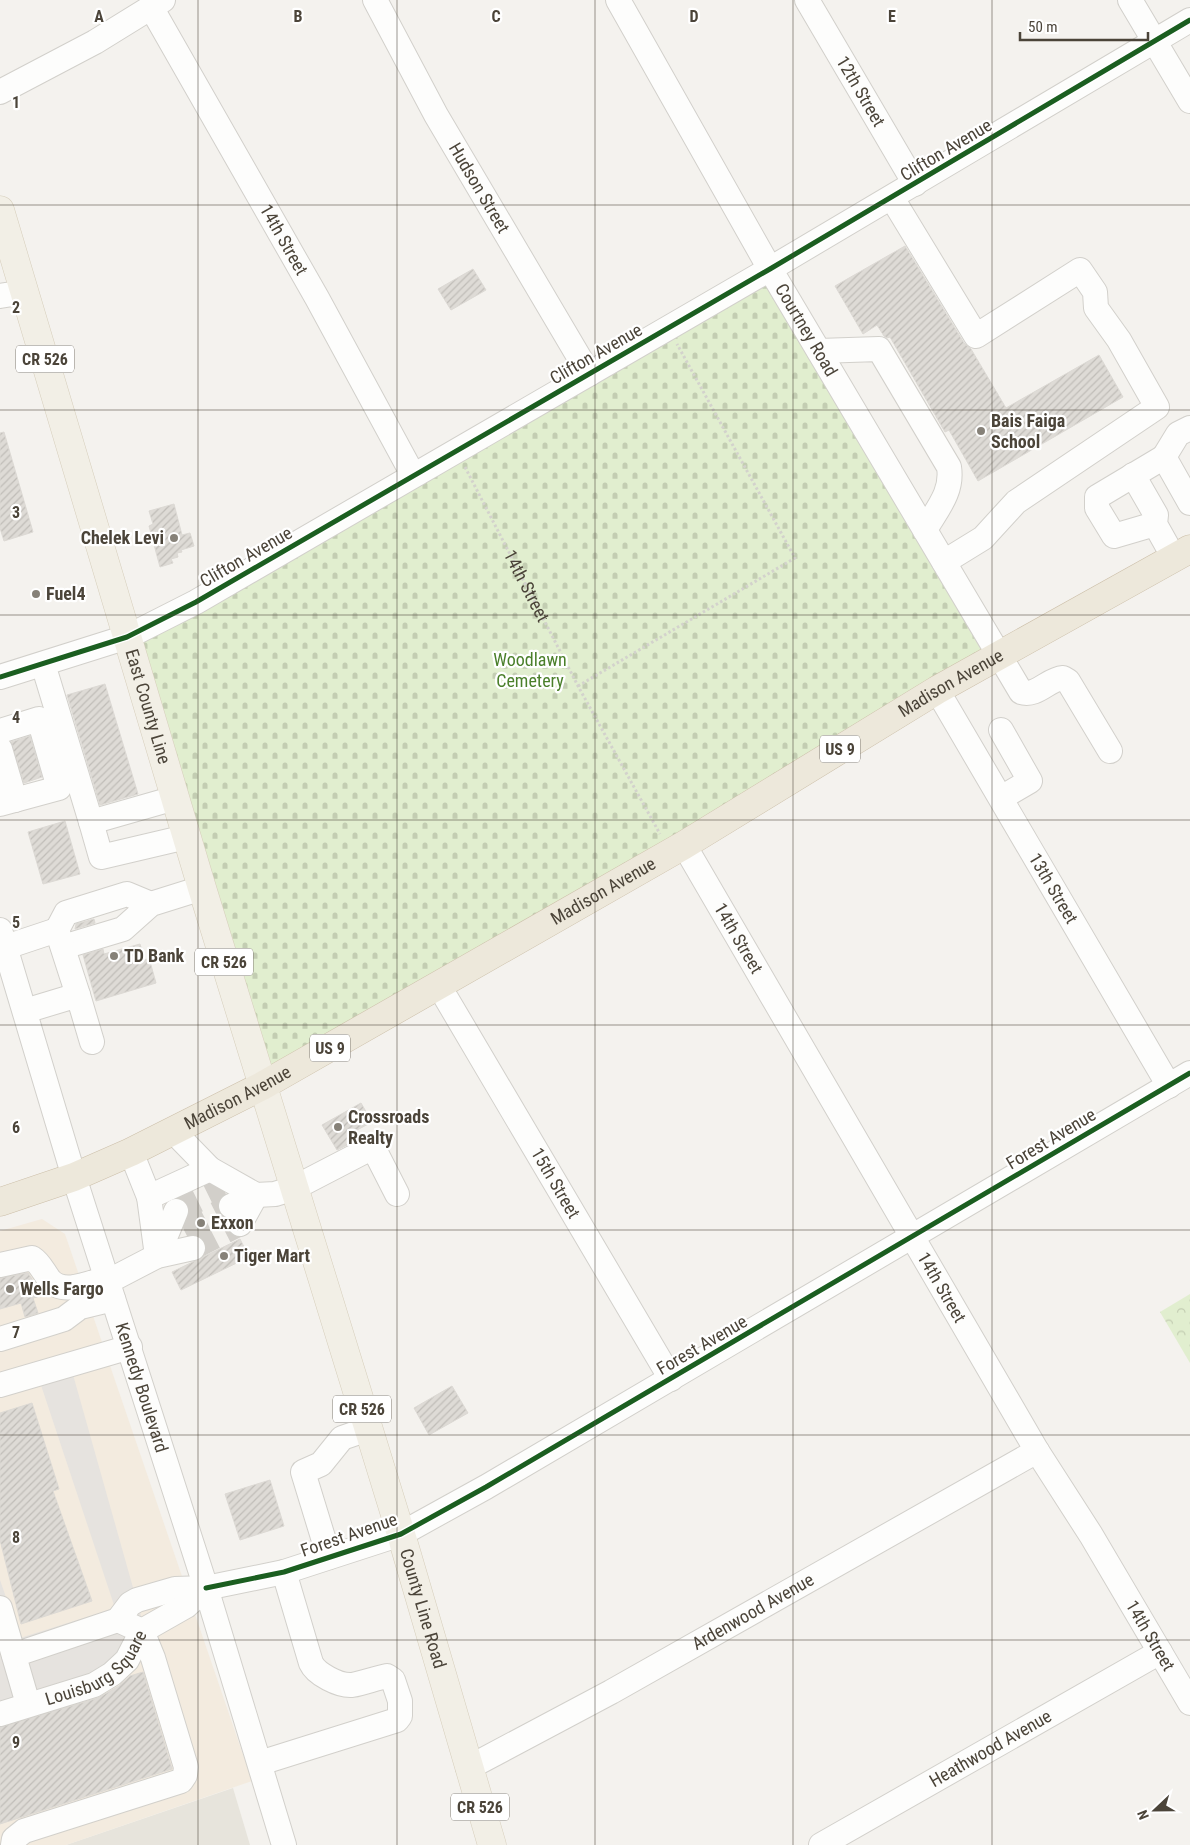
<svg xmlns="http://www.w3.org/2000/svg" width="1190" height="1845" viewBox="0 0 1190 1845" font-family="'Roboto Condensed',sans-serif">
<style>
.residential{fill:#e7e4dc}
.commercial{fill:#f3ebdf}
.forest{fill:url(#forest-crowns)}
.cemetery{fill:url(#cemetery-stones)}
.parking{fill:#e6e3df}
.building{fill:url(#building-hatch);stroke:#dcd9d4}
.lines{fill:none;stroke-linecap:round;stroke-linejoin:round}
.minor-tunnel{stroke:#d2cfca;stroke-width:24;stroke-dasharray:24 12;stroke-linecap:butt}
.minor-casing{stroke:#d2d0cb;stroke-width:26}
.major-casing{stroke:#d6cebb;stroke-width:29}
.highway-casing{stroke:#ccbfa9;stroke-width:29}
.path{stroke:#d3d2cc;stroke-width:3;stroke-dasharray:2.5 2.5;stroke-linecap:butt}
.minor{stroke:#fdfdfc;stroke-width:24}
.major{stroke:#f2efe6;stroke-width:28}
.highway{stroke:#ede8db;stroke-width:28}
.cycleway-casing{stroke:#fff;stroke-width:8}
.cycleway{stroke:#1b5e20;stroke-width:5}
.grid{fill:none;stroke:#4b4439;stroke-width:1;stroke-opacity:0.55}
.poi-dot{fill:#868178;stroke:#fff;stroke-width:2}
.labels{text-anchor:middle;stroke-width:4.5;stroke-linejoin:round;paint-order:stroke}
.shield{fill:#fff;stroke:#817c74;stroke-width:1}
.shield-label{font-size:16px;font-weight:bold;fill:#4b4439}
.street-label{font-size:18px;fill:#4b4439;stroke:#fff}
.poi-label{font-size:18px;font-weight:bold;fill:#4b4439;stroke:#fff;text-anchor:start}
.park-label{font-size:18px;fill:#4a7f2a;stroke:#fff}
.grid-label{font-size:16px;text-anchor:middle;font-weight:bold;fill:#4b4439;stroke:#fff;stroke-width:4.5;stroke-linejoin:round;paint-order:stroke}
</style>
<defs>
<pattern id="forest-crowns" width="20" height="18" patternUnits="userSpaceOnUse" patternTransform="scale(1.25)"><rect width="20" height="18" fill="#e1eecf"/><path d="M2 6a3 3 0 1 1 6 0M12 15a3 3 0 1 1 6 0" fill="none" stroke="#c3cdb2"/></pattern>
<pattern id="cemetery-stones" width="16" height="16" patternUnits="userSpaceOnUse" patternTransform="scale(1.25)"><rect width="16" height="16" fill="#e1eecf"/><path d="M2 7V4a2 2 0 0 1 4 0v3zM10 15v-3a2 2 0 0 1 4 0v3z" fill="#c3cdb2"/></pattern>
<pattern id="building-hatch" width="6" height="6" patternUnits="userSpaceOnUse" patternTransform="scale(1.25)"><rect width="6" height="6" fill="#dedbd6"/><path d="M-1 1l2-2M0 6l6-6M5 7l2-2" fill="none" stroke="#c0bdb8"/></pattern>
</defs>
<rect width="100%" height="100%" fill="#f4f2ee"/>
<path class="residential" d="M233,1788L250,1845H66Z"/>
<path class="commercial" d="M42,1219L65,1234L252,1781L66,1845H0V1231Z"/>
<path class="forest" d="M1190,1294V1363L1160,1312Z"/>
<path class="cemetery" d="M770,269L999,656L262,1086L127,637Z"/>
<path class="parking" d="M70,1364L143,1623L127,1660L0,1714V1580L20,1638L115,1608L37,1373Z"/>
<path class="building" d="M905,246L964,343L971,349L1006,408L1099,355L1123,397L978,481L949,430L945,432L890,337L887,338L884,336L877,325L863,334L835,286Z
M473,269L486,290L451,310L438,289Z
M4,432L33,532L4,541L0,528V433Z
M174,504L182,535L190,533L194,546L181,550L182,552L177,553L178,557L171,559L173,563L160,567L149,526L153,524L149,511Z
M105,684L138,794L100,805L67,695Z
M30,736L42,777L24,783L11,742Z
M65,821L80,874L43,884L28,832Z
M94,919L95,923L75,929L76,924Z
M140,944L145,960L149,958L156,983L96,1001L83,955L103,949L104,954Z
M361,1103L372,1122L357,1130L361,1138L337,1150L322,1125Z
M240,1239L249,1257L181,1290L172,1272Z
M28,1273L38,1288L41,1296L33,1298L38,1313L25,1317L21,1303L0,1309V1278Z
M452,1386L468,1413L429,1435L414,1408Z
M32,1403L59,1489L53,1491L92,1601L21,1624L0,1540V1413Z
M270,1480L284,1526L240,1540L225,1494Z
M143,1672L172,1769L0,1824V1727L98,1698L119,1686L130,1676Z"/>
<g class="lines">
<path class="minor-tunnel" d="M176,1211L223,1188
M184,1230L231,1206
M193,1248L240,1224"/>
<defs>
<g id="minor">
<path id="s2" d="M375,0L436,115L589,374"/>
<path id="s3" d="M618,0L770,269L1021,692C1037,697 1048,679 1063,678L1068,681L1110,751"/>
<path id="s4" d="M807,0L915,184"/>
<path d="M1130,0L1190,101"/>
<path id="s5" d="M151,7L317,298L413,475"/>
<path d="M0,92L95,42L163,0"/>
<path d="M892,198L976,336L1080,270L1095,292L1096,308L1119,340L1157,407L1016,502L983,538L944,562"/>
<path d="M0,296L25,292"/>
<path d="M819,351L879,349L949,467C953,492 937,509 925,530"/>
<path d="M1190,428L1178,434L1164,457L1190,503"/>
<path d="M1133,475L1156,515L1155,524L1174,558"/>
<path d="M1155,524L1114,536L1097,508V497L1164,457"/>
<path d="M43,664L91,822"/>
<path d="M0,677L127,637L196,602L770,269L1190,20"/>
<path id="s6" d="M937,690L1169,1086"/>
<path d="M0,731L39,719L59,788L0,804"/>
<path d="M0,749L15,800"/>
<path d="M175,798L91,822L101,857L186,837"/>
<path d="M1001,798L1030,781L1001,730"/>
<path id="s7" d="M684,845L1037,1451L1091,1535L1190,1703"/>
<path id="s8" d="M0,930L74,1177L206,1588L284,1845"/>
<path d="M6,947L57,930"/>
<path d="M63,947L123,929L151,904L202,888"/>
<path id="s9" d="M439,986L671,1379"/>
<path d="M78,995L57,930L66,913L127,894L151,904"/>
<path d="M25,1011L78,995L92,1042"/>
<path d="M173,1131L210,1169L256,1195"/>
<path d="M131,1152L149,1197L157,1256"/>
<path d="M149,1197L210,1169"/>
<path d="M231,1206L256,1195L275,1194L294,1188L373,1147L397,1194"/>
<path d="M240,1224L256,1195L251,1194"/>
<path d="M158,1255L176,1211"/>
<path d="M0,1265L32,1258C40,1263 43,1271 49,1279C62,1296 89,1283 106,1278"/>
<path d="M107,1282L157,1256L193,1248"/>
<path d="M0,1339L64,1319L80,1307L113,1299"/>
<path d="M0,1385L130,1347"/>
<path d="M329,1557L303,1472L321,1464L342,1438L368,1429"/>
<path d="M0,1608L28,1704"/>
<path d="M14,1655L118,1620L130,1604L137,1600L175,1589L206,1588L284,1572L401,1534L486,1487L1190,1073"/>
<path id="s10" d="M0,1714L94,1685L112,1674L127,1660L142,1631L186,1606L206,1588"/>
<path d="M260,1763L397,1720L400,1716V1701L393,1680L387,1676C376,1678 364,1683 352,1685C339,1686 316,1674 311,1663L284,1572"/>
<path id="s11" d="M468,1768L611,1692L1037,1451"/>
<path d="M13,1845L14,1839L24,1831L181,1781L185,1775L186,1767L153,1658L142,1631L118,1620"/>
<path id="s12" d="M821,1845L1160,1652"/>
</g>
<g id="major">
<path id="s13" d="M0,210L202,888L401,1534L492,1845"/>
</g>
<g id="highway">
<path id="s14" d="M0,1202L74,1177L131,1152L262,1086L684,845L937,690L1190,549"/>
</g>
</defs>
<use href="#minor" class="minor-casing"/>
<use href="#major" class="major-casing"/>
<use href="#highway" class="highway-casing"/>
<g class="path">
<path id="s1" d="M465,467L578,686L660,834"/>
<path d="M578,686L795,558L677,344"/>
</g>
<use href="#minor" class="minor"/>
<use href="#major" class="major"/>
<use href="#highway" class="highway"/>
<defs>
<path id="cycleway" d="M0,677L127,637L196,602L770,269L1190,20
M206,1588L284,1572L401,1534L486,1487L1190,1073"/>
</defs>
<use href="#cycleway" class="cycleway-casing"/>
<use href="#cycleway" class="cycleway"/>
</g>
<path class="grid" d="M198,0V1845M397,0V1845M595,0V1845M793,0V1845M992,0V1845M0,205H1190M0,410H1190M0,615H1190M0,820H1190M0,1025H1190M0,1230H1190M0,1435H1190M0,1640H1190"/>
<g class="poi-dot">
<circle cx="981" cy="431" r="5"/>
<circle cx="174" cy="538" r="5"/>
<circle cx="36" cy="594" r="5"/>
<circle cx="114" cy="956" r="5"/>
<circle cx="338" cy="1127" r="5"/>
<circle cx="201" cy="1223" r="5"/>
<circle cx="224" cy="1256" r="5"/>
<circle cx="10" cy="1289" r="5"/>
</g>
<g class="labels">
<g class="shield">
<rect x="16" y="345.5" width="58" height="27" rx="4"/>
<rect x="820" y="735.5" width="40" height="27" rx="4"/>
<rect x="195" y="948.5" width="58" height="27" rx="4"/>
<rect x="310" y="1034.5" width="40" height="27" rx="4"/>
<rect x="333" y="1395.5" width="58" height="27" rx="4"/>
<rect x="451" y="1793.5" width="58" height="27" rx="4"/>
</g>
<g class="shield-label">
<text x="45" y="365">CR 526</text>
<text x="840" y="755">US 9</text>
<text x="224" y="968">CR 526</text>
<text x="330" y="1054">US 9</text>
<text x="362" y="1415">CR 526</text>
<text x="480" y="1813">CR 526</text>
</g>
<g class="street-label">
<text dy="6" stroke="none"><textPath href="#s4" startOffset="106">12th Street</textPath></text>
<text transform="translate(946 150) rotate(-31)" y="6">Clifton Avenue</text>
<text dy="6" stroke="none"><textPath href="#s2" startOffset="215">Hudson Street</textPath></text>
<text dy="6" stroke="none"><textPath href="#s5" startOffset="268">14th Street</textPath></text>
<text dy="6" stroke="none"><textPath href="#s3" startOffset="380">Courtney Road</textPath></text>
<text transform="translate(596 354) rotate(-30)" y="6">Clifton Avenue</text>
<text transform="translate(246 557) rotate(-30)" y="6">Clifton Avenue</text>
<text dy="6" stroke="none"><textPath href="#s1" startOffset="134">14th Street</textPath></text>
<text dy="6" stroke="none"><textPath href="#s14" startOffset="1085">Madison Avenue</textPath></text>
<text dy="6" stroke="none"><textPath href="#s13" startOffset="518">East County Line</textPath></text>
<text dy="6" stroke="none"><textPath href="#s6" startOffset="230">13th Street</textPath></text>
<text dy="6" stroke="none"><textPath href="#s14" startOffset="680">Madison Avenue</textPath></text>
<text dy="6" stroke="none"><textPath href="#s7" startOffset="108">14th Street</textPath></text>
<text dy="6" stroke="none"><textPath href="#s14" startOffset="260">Madison Avenue</textPath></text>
<text transform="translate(1051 1139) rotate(-31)" y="6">Forest Avenue</text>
<text dy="6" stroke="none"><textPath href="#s9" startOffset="229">15th Street</textPath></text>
<text dy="6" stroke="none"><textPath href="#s7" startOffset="512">14th Street</textPath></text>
<text transform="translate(702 1345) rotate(-30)" y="6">Forest Avenue</text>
<text dy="6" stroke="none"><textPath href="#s8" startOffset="479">Kennedy Boulevard</textPath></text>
<text transform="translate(349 1535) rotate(-19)" y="6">Forest Avenue</text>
<text dy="6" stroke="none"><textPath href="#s13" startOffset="1461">County Line Road</textPath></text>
<text dy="6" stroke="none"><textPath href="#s11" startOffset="325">Ardenwood Avenue</textPath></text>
<text dy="6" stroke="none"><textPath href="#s7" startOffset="918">14th Street</textPath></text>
<text dy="6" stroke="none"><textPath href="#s10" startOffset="110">Louisburg Square</textPath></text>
<text dy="6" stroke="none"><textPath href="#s12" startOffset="195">Heathwood Avenue</textPath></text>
</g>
<g class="poi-label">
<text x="991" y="427">Bais Faiga<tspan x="991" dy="21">School</tspan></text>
<text x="164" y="544" text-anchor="end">Chelek Levi</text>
<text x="46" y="600">Fuel4</text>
<text x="124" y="962">TD Bank</text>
<text x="348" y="1123">Crossroads<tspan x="348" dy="21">Realty</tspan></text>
<text x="211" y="1229">Exxon</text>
<text x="234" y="1262">Tiger Mart</text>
<text x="20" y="1295">Wells Fargo</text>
</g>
<g class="park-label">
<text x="530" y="666">Woodlawn<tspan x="530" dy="21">Cemetery</tspan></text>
</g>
</g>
<g class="grid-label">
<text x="99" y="22">A</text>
<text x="298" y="22">B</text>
<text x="496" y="22">C</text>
<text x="694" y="22">D</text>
<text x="892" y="22">E</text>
<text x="16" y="108">1</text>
<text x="16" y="313">2</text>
<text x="16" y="518">3</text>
<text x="16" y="723">4</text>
<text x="16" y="928">5</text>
<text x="16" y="1133">6</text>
<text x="16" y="1338">7</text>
<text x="16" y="1543">8</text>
<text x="16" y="1748">9</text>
</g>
<g transform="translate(1155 1810) rotate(248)" stroke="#ffffff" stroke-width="4" paint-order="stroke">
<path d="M0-4L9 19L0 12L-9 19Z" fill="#4b4439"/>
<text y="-8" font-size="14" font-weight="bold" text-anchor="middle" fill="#4b4439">N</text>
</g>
<path d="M1020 32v8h128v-8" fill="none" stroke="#4b4439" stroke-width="2.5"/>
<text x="1028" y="32" font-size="15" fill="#4b4439" stroke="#ffffff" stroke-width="4" paint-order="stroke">50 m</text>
</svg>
